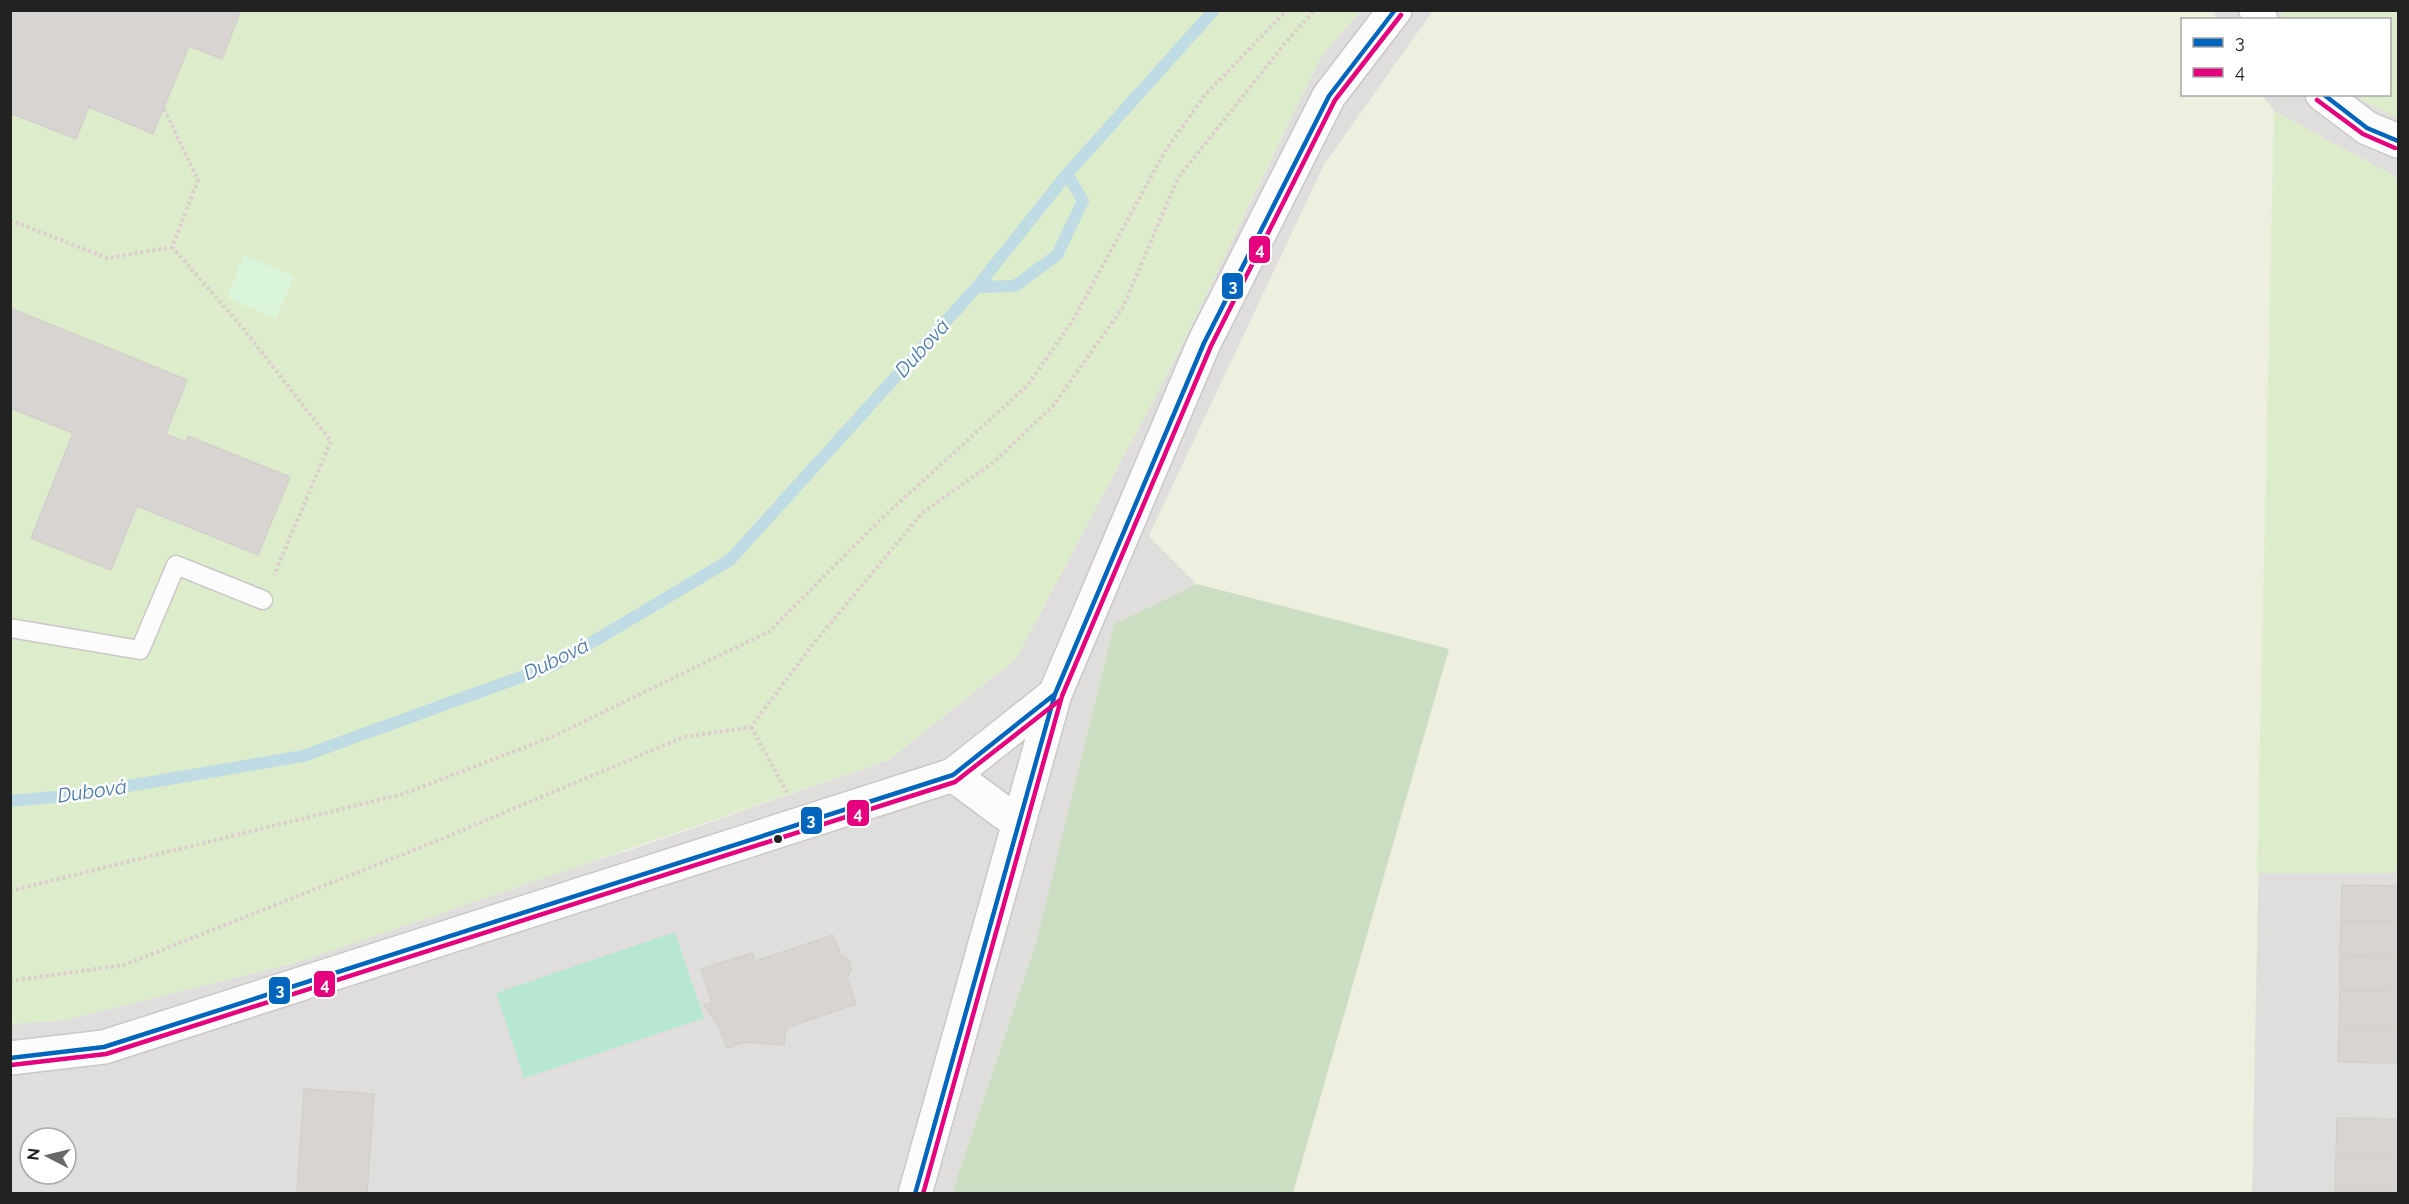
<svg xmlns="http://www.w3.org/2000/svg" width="2409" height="1204" viewBox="0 0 2409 1204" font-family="Raleway,sans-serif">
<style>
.residential{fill:#dfdedc;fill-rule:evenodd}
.farmland{fill:#efefdf}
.grass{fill:#ddeccb}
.forest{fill:#cbdec1}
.park{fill:#daf5da}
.pitch{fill:#b7e6d2}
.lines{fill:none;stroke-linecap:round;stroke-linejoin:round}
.stream{stroke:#bfdbe3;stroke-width:12}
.building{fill:#d7d4d2;stroke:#d3d0cc;stroke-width:1.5}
.service-casing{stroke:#c9c8c7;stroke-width:21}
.minor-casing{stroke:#c9c8c7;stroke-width:36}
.path{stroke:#dccecd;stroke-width:4;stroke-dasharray:3 3;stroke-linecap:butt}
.service{stroke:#fdfcfc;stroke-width:18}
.minor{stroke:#fdfcfc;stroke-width:33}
.bus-1-casing{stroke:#fff;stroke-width:9}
.bus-2-casing{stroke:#fff;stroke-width:9}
.bus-1{stroke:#0065bd;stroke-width:4.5}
.bus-2{stroke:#e5007d;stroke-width:4.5}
.bus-dot{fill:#222;stroke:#fff;stroke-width:2}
.labels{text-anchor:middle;stroke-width:5;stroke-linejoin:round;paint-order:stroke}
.water-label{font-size:20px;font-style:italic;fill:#4a7aab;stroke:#fff}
.line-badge{stroke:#fff;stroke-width:2}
.badge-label{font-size:16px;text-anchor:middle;font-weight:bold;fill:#fff}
</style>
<rect width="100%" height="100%" fill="#f0eeeb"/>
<path class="residential" d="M1361,11H1433L1324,165L1149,536L1197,584L1114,624L1036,943L952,1193L11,1194V1024L65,1020L628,851L889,760L1016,659L1172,365L1321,56ZM30,1138H66V1174H30Z
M2214,11H2398V178L2274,111L2262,95L2390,94V20L2216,19Z
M2257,873H2398V1193L2252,1194Z"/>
<path class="farmland" d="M1433,11H2214L2216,19L2182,20V94L2262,95L2274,111L2252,1193H1293L1449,649L1197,584L1149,536L1324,165Z"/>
<path class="grass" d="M11,11H1361L1321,56L1172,365L1016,659L889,760L299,962L65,1020L11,1024Z
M2280,11H2398V118L2370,105L2356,95L2390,94V20L2284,19Z
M2274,111L2398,178V873H2257Z"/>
<path class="forest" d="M1197,584L1449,649L1293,1193H952L1036,943L1114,624Z"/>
<path class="park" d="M244,255L294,276L276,319L227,298Z"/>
<path class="pitch" d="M675,932L704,1018L524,1078L496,993Z"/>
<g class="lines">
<path class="stream" d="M977,287L1015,286L1057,255L1083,201L1067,174
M10,801L76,795L303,756L554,665L730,560L977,287L1067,174L1214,10"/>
</g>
<path class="building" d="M10,10H241L222,59L189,46L153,134L89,107L76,139L10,113Z
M10,308L187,380L166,434L185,442L188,436L290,477L258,555L137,506L111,570L31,538L73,433L10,408Z
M2342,885L2398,886V922L2341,921Z
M2341,921L2398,922V957L2340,956Z
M833,935L841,956L849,960L851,970L847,978L856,1004L786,1028L784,1045L744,1042L727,1048L719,1026L704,1005L712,1003L701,969L752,953L755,961Z
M2340,956L2398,957V992L2340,991Z
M2340,991L2398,992V1027L2339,1026Z
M2339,1026L2398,1027V1063L2338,1062Z
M304,1089L374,1094L367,1194L297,1193Z
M2337,1118L2398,1119V1155L2336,1154Z
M2336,1154L2398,1155V1190L2335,1189Z
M2335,1189L2398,1190V1194H2335Z"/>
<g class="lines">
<defs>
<path id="service" d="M10,628L140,650L176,565L263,600"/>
<path id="minor" d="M2256,10L2261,20
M2322,94L2367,128L2398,141
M953,775L1018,823
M10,1058L104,1047L953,775L1055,694
M915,1194L1055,694L1204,343L1329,96L1395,10"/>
</defs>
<use href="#service" class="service-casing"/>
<use href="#minor" class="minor-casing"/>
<path class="path" d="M164,109L198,180L172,247L242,327L331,441L274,575
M10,220L107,258L172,247
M751,727L787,792
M10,891L406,793L554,736L770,631L880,520L1028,385L1073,320L1165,151L1205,95L1287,10
M10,981L124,965L439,840L684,737L751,727L810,648L922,513L994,462L1053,406L1123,307L1178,178L1290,37L1315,10"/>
<use href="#service" class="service"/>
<use href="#minor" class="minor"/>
<defs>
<path id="bus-1" d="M2323,94L2367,128L2398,141
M10,1058L104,1047L953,775L1055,694
M915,1194L1055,694L1204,343L1329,96L1395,10"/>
<path id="bus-2" d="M2317,100L2363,134L2395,148
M11,1065L106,1054L955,782L1060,700
M923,1194L1062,696L1211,346L1335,100L1401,15"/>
</defs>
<use href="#bus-1" class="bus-1-casing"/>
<use href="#bus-2" class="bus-2-casing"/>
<use href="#bus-1" class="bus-1"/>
<use href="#bus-2" class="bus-2"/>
</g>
<circle class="bus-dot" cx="778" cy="839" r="5"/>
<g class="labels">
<g class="water-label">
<text transform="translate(922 348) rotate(-48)" y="7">Dubová</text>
<text transform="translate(556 659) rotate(-26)" y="7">Dubová</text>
<text transform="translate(92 791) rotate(-8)" y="7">Dubová</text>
</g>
</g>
<g class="line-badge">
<rect x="1248" y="235" width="23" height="29" rx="6" fill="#e5007d"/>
<rect x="1221" y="272" width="23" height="28" rx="6" fill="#0065bd"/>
<rect x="846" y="799" width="24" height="28" rx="6" fill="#e5007d"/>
<rect x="800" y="806" width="23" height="29" rx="6" fill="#0065bd"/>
<rect x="313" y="970" width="23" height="28" rx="6" fill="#e5007d"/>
<rect x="268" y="976" width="23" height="29" rx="6" fill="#0065bd"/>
</g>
<g class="badge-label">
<text x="1260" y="255">4</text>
<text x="1233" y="292">3</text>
<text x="858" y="819">4</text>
<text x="811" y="826">3</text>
<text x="325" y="990">4</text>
<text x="280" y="996">3</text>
</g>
<rect width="2409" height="1204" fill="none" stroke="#222222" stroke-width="24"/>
<rect x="2181" y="18" width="210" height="78" fill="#ffffff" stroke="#a7a7a7" stroke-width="1.5"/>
<rect x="2193" y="38" width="30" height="9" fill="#0065bd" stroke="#a7a7a7" stroke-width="1.5"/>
<text x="2235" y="48" font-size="18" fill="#222222">3</text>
<rect x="2193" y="68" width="30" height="9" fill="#e5007d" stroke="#a7a7a7" stroke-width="1.5"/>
<text x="2235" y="78" font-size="18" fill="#222222">4</text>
<g transform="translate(48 1156) rotate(277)"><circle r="28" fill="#ffffff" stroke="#a7a7a7" stroke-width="1.5"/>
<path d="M0-4.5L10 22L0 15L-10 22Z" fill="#6a6968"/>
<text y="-9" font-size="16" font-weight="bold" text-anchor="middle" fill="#222222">N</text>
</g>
</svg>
